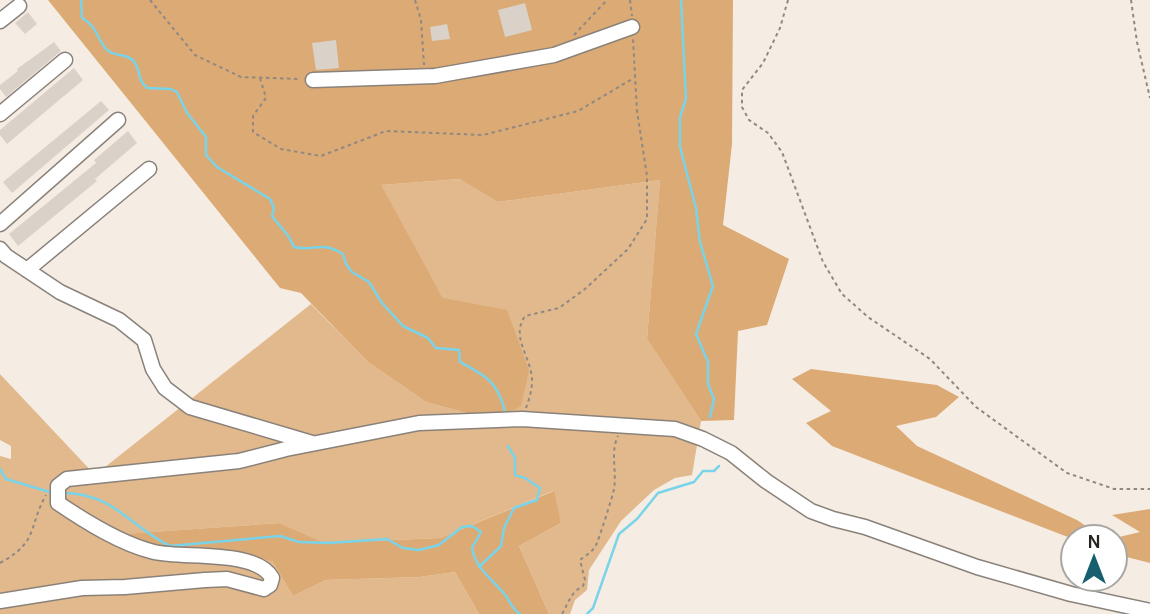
<svg xmlns="http://www.w3.org/2000/svg" width="1150" height="614" viewBox="0 0 1150 614" font-family="Karla,sans-serif">
<style>
.green{fill:#e2b98c}
.forest{fill:#dcaa74}
.lines{fill:none;stroke-linecap:round;stroke-linejoin:round}
.stream{stroke:#79d4ea;stroke-width:2.5}
.building{fill:#dad2c9}
.minor-casing{stroke:#8a827a;stroke-width:17}
.path{stroke:#908983;stroke-width:2;stroke-dasharray:3.5 3.5;stroke-linecap:butt}
.minor{stroke:#fff;stroke-width:14}
</style>
<rect width="100%" height="100%" fill="#f5ece3"/>
<path class="green" d="M461,179L498,202L660,180L647,339L701,421L692,475L675,478L654,490L621,521L589,570L587,590L575,600L570,614H549L519,546L561,523L553,491L440,538L323,543L280,523L125,534L175,557L272,561L293,596L326,580L420,577L455,572L479,614H0V456L11,459V446L0,440V374L95,475L311,304L368,362L426,402L495,421L443,298L380,185Z"/>
<path class="forest" d="M48,0H733L732,144L723,225L789,259L767,325L738,331L734,420L701,421L647,339L660,180L498,202L460,179L381,185L443,298L507,310L529,370L521,406L495,421L426,402L368,362L301,293L280,288Z
M811,369L937,385L959,397L936,417L896,426L917,446L1077,520L1102,537H1073V539L832,446L806,423L831,411L792,379Z
M554,491L561,523L519,546L549,614H479L455,572L420,577L326,580L293,596L272,561L175,557L123,534L280,523L324,543L440,538Z
M1150,509V563L1115,554V538L1140,532L1112,515Z"/>
<g class="lines">
<path class="stream" d="M81,0L82,18C96,25 97,38 106,49C114,58 128,52 135,63C141,72 137,79 147,88L171,89L177,92L187,113L206,137V155L217,167L270,199L274,208L272,216L289,237L294,247C315,252 320,240 343,254L346,264L352,272L369,282L382,303L403,326L428,338L436,348L459,350L460,362C486,376 497,381 505,411
M681,0L686,99L680,117V147L696,208L700,242L713,286L696,334L708,362V384L714,399L710,417
M0,469L6,479L53,493
M63,493C114,493 130,527 170,546L280,536L299,542L328,543L387,539L403,548L419,550L439,545L462,527L472,526L481,532L472,548C476,570 493,579 506,596C511,603 512,609 520,614
M479,567L501,546L504,528L514,508L537,500L540,488L525,478L515,475V458L508,446
M587,614L593,608L619,534L637,519L658,493L694,482L703,471H714L719,466"/>
</g>
<path class="building" d="M525,3L532,30L505,37L498,10Z
M28,12L37,24L25,34L15,23Z
M447,24L450,39L432,41L430,27Z
M336,40L339,68L316,70L312,43Z
M54,42L61,51L6,97L0,89V85L18,71L17,69Z
M74,68L83,80L7,144L0,135V130Z
M101,101L109,110L12,193L3,182Z
M128,131L137,143L95,179L97,181L18,246L9,234L96,163L94,160Z"/>
<g class="lines">
<defs>
<path id="minor" d="M0,21L19,6
M313,80L435,76L554,55L632,27
M0,114L65,60
M0,224L118,120
M0,249L6,256L60,292L119,320L144,340L153,369L165,388L190,407L312,443
M27,270L149,169
M0,601L82,588L125,587L205,580L227,579L264,589L270,585L272,578C256,549 184,559 154,552C121,544 86,522 58,503V486L67,479L239,461L286,449L419,423L522,419L675,429L703,439L731,453L766,481L811,511L833,519L865,527L977,567L1071,594L1150,611"/>
</defs>
<use href="#minor" class="minor-casing"/>
<path class="path" d="M150,0L195,55L241,77L300,79
M415,0L421,20L424,65
M630,0L632,16
M788,0L780,28L763,63L742,90V107L749,120L768,133L782,152L823,262L842,294L868,317L930,359L976,407L1067,473L1114,489H1150
M1131,0L1137,42L1150,98
M574,35L607,0
M260,78L266,98L253,116V132L281,149L321,156L386,131L483,135L578,111L634,78
M526,408C529,400 532,390 532,381C532,357 510,338 525,316L559,308L585,289L628,249L647,219V176L637,111L633,39
M0,563C39,542 28,527 46,495
M562,614C569,602 570,593 583,586L585,580L580,560C585,556 591,553 595,547C598,543 613,495 614,489C617,471 610,452 618,436"/>
<use href="#minor" class="minor"/>
</g>
<g transform="translate(1094 558)"><circle r="33" fill="#ffffff" stroke="#a8a7a5" stroke-width="2"/>
<path d="M0-5L12 26L0 18L-12 26Z" fill="#175f6f"/>
<text y="-10" font-size="19" font-weight="bold" text-anchor="middle" fill="#26221f">N</text>
</g>
</svg>
